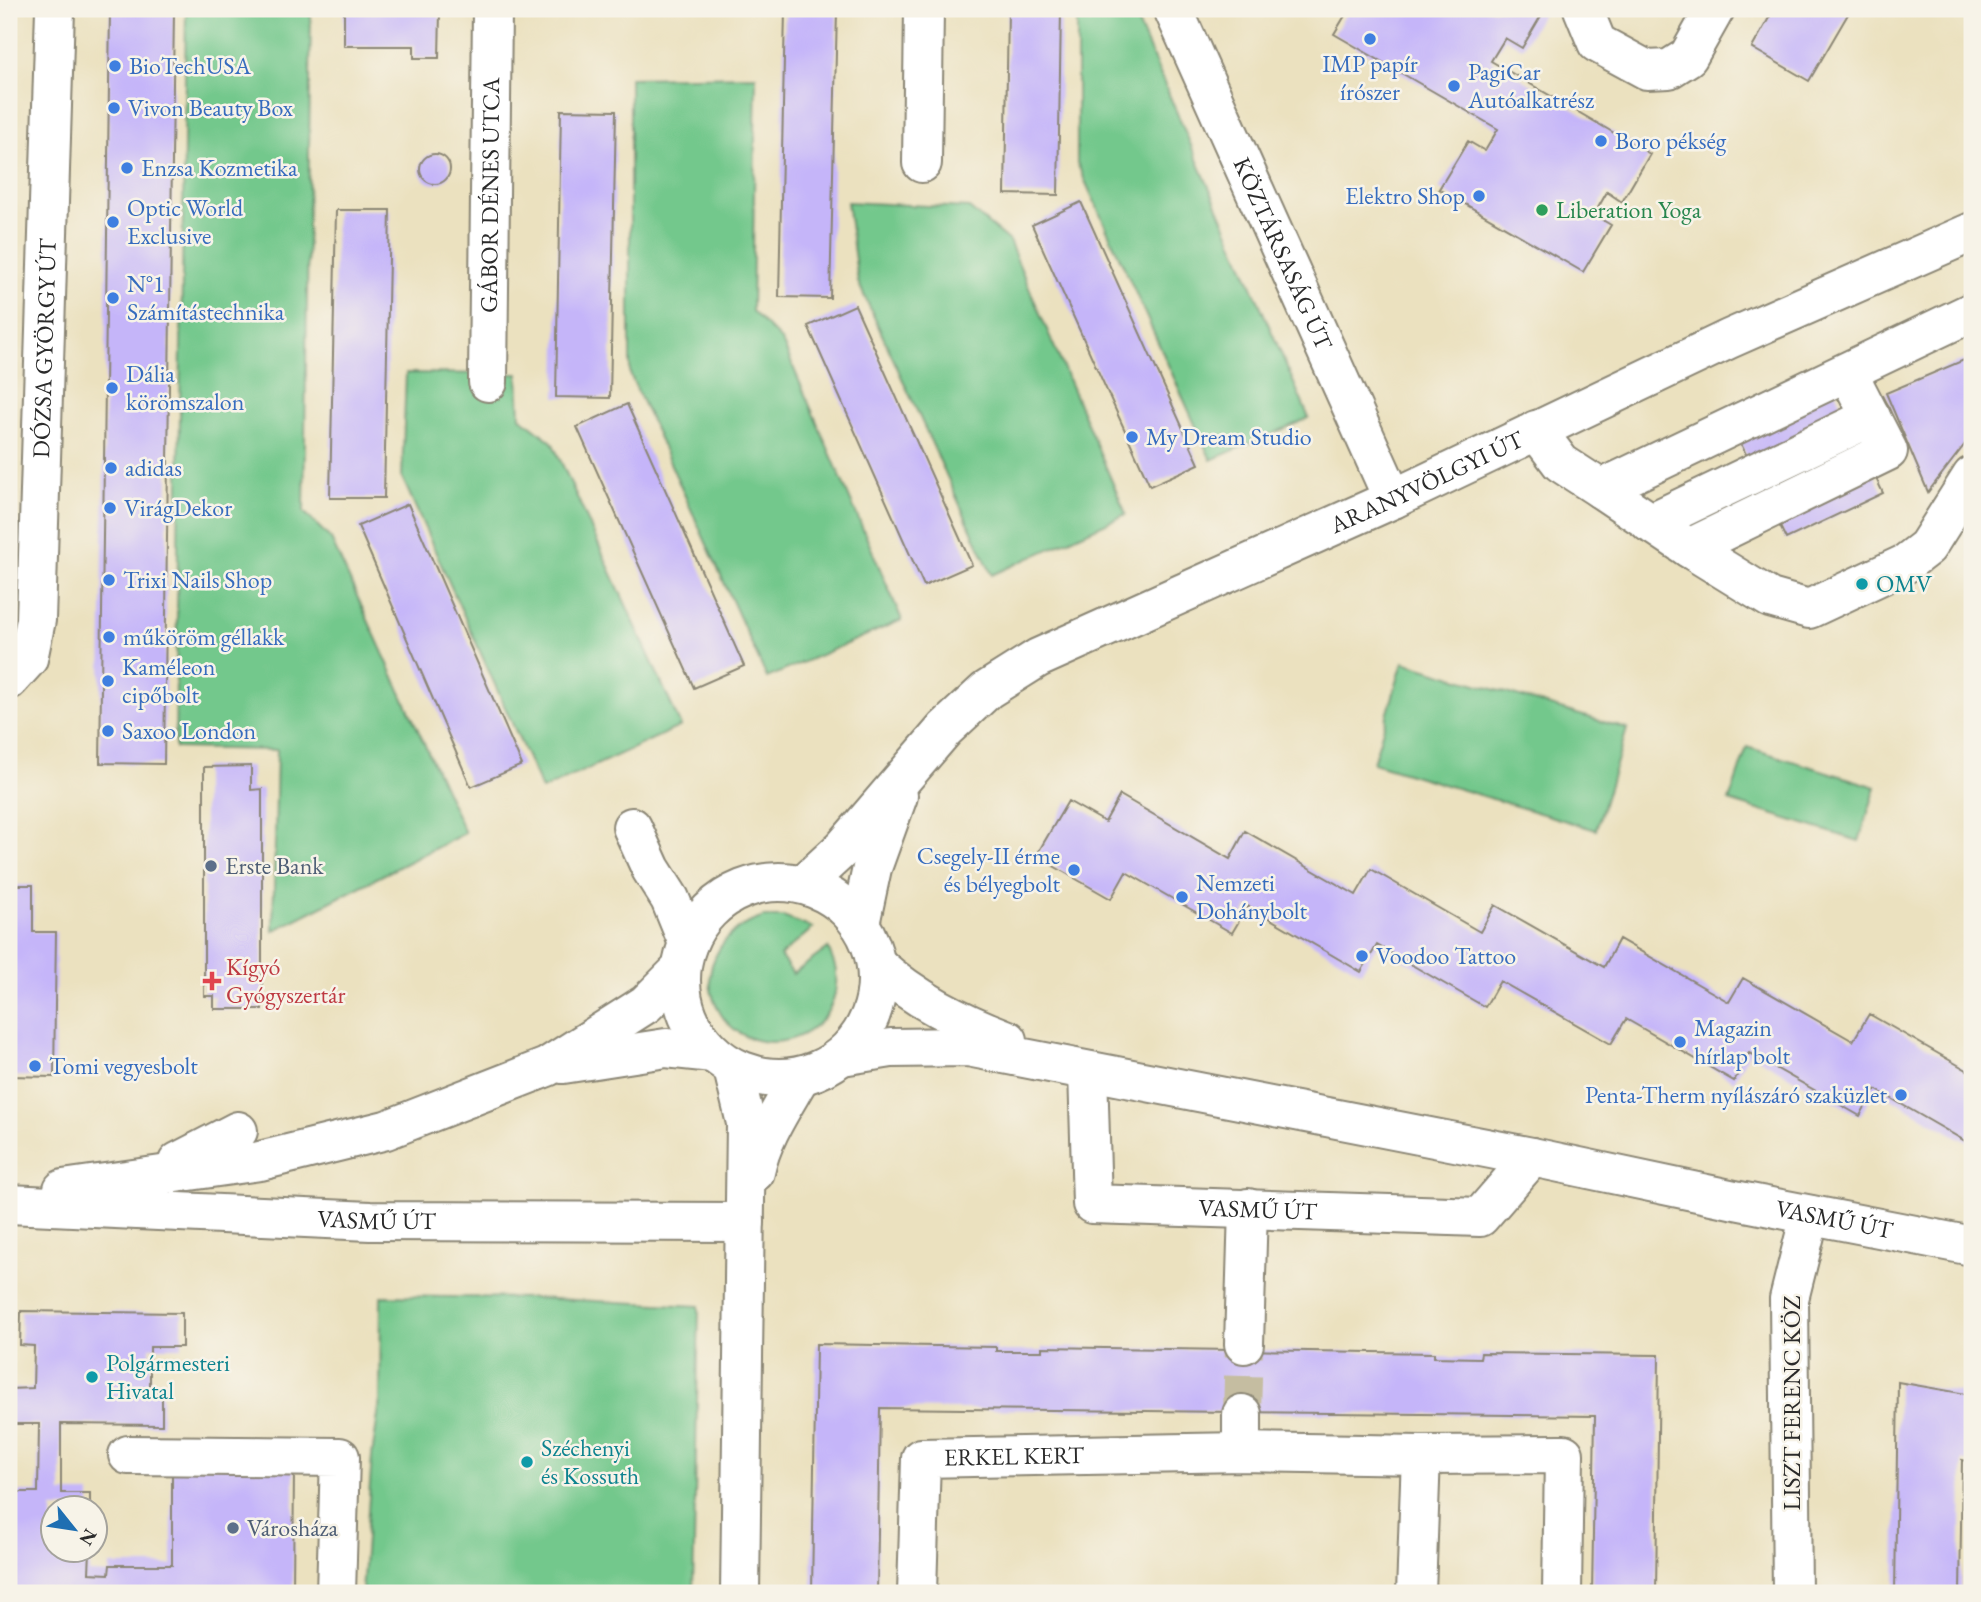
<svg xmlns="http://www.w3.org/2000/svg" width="1981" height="1602" viewBox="0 0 1981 1602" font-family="'EB Garamond',serif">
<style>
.green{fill:#73c88c;stroke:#4f7a5c;stroke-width:2}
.building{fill:#c5b5f9}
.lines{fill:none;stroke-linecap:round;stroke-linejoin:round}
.minor-tunnel{stroke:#c5bda1;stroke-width:38;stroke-dasharray:38 19;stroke-linecap:butt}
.minor-casing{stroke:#8b8675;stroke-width:42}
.minor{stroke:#fff;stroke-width:38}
.shop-dot{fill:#3f7fe0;stroke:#f7f3e8;stroke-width:2.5}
.leisure-dot{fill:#2e9e5b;stroke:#f7f3e8;stroke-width:2.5}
.culture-dot{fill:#0f9aa8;stroke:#f7f3e8;stroke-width:2.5}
.service-dot{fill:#5c6f8a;stroke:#f7f3e8;stroke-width:2.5}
.health-dot{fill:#e0444e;stroke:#f7f3e8;stroke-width:2.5}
.labels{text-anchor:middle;stroke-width:5;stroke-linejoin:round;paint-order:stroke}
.shop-label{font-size:24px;fill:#366cbe;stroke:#f7f3e8;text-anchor:start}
.street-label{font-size:24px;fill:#2b2b2b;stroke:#f7f3e8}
.leisure-label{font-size:24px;fill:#27864d;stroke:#f7f3e8;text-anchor:start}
.culture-label{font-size:24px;fill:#0d838f;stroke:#f7f3e8;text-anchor:start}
.service-label{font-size:24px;fill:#4e5e75;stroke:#f7f3e8;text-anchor:start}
.health-label{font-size:24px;fill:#be3a42;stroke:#f7f3e8;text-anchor:start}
</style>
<rect width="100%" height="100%" fill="#f7f3e8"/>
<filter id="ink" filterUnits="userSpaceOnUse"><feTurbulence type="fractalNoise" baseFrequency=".0143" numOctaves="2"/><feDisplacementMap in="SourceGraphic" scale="14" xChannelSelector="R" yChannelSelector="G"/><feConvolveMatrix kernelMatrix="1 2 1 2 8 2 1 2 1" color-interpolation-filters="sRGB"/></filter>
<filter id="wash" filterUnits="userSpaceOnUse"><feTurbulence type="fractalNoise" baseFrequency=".00686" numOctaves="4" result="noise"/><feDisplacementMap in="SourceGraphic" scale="28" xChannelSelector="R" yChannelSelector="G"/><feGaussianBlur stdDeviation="1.57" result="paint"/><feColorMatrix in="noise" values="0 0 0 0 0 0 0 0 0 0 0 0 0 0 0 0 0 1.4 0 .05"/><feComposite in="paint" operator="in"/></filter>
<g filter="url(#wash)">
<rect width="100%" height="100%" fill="#ebe1bf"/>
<path class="green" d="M186,9H311L304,512L331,539L465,833L273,931L277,750L175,748Z
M1077,9H1132L1309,418L1211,460L1077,163Z
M756,76L752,311L782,341L902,620L767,678L630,374V78Z
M847,202L969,208L1009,241L1126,514L992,575L858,282Z
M406,373L518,374L520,417L552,442L681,726L542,790L402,477Z
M1403,662L1627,729L1596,830L1373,763Z
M1747,747L1876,787L1859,841L1729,801Z
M764,917H783L813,928L780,956L793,974L828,948C831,956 836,965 836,973C843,1045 741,1070 715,1002C710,991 709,977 712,965C721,938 737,926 764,917Z
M381,1296L533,1298L699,1306L693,1593H362L372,1456L380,1401Z"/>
<g id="blocks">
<path class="building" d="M110,9H174L164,764L100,763Z
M344,9H448V12H440L439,58H414V46H344Z
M1008,9H1061L1058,195L1005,194Z
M1349,9H1545L1522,48L1505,38L1491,61L1650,154L1622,202L1607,192L1594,215L1611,225L1583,272L1439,189L1468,141L1485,151L1498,129L1334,34Z
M1774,9H1851L1809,81L1752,48Z
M785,10L837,11L830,298L779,297Z
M561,110L616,111L610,398L556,397Z
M420 169a15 15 0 1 1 30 0a15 15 0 1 1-30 0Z
M1081,202L1199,464L1150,486L1032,225Z
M336,210H390L384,498H330Z
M855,305L972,565L924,586L808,326Z
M1964,360L1972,376V435L1928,492L1886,393Z
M1831,383L1883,493L1786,539L1734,429Z
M627,404L744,666L694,688L577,427Z
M408,504L522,765L471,787L358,526Z
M251,766V790L262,789V1009H214V996H204V767Z
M1120,795L1230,859L1245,831L1356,895L1371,869L1480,932L1495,905L1604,967L1619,939L1729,1002L1743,978L1853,1041L1869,1014L1972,1073V1145L1875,1089L1860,1116L1749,1053L1734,1081L1626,1019L1611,1044L1500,981L1485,1007L1377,945L1361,972L1248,906L1232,933L1126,872L1111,899L1036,856L1068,801L1105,822Z
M10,885H33V932H56L54,1077L9,1076Z
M21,1311L182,1313V1347H150V1391H162V1425L61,1424V1493H90V1508H52V1550H90L89,1573L109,1574L110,1565H172V1465L294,1467L293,1593H9V1492H38L39,1424H9V1389L33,1388L34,1346L20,1345Z
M816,1344L996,1347V1351H1042V1347L1434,1353V1357L1480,1358L1481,1353L1659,1355L1656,1593H1592L1595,1416L880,1408L877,1593H812Z
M1898,1382L1972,1395V1462L1962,1460L1960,1593H1895Z"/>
</g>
</g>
<g filter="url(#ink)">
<use href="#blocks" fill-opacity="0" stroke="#8b8675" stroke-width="2"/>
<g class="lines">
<path class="minor-tunnel" d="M1242,1414L1244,1344"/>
<defs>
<g id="minor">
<path id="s1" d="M1173,9L1393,499"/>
<path d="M1583,9L1597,43L1647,70L1669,69L1688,57L1715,9"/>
<path d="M922,163L924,9"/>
<path id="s2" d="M488,382L492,9"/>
<path d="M1536,430L1561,463L1601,489L1972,312"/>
<path d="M1601,489L1689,548L1888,451L1848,373"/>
<path d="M1650,523L1871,417"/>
<path d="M1689,548L1770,598L1809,609L1905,564L1927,547L1972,476"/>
<path id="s3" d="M9,680L28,659L36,620L55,9"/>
<path d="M632,827L651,869L670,899L688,943"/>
<circle cx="779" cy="980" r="98"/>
<path id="s4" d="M804,884L843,848L945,729L987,690L1038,658L1393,499L1729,339L1972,232"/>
<path d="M860,924L872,868L898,796"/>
<path d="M876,964C914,999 959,1021 1008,1040"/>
<path id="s5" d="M842,1056L891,1048L968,1047L1532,1157L1735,1200L1972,1246"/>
<path d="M563,1064L666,1048L713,1053"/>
<path d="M733,1069L746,1123L740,1593"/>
<path id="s6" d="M1088,1071L1092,1204L1480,1217L1532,1157"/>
<path d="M178,1162L238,1131"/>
<path d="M755,1172C762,1137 783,1107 800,1077"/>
<path d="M63,1189L260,1161L386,1130L547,1067L646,1004L680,970"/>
<path id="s7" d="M9,1204L370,1221L745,1222"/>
<path d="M1244,1344L1248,1208"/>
<path d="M1242,1452V1414"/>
<path d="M128,1455L340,1457L336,1593"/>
<path id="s8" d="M917,1593L921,1458L1242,1452L1421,1455L1564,1454L1562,1593"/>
<path d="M1416,1593L1421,1455"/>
<path d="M1792,1593L1789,1299L1810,1215"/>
</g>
</defs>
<use href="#minor" class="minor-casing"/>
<use href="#minor" class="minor"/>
</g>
</g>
<g class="shop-dot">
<circle cx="1370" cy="39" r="7"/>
<circle cx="115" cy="66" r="7"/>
<circle cx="1454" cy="86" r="7"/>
<circle cx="114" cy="108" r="7"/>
<circle cx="1601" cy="141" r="7"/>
<circle cx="127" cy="168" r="7"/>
<circle cx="1479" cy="196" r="7"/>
<circle cx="113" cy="222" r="7"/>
<circle cx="113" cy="298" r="7"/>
<circle cx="112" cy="388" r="7"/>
<circle cx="1132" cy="437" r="7"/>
<circle cx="111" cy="468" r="7"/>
<circle cx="110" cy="508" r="7"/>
<circle cx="109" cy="580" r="7"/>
<circle cx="109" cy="637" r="7"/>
<circle cx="108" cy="681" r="7"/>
<circle cx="108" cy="731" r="7"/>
<circle cx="1074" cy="870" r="7"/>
<circle cx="1182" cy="897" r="7"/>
<circle cx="1362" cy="956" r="7"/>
<circle cx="1680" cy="1042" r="7"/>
<circle cx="35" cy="1066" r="7"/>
<circle cx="1901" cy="1095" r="7"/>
</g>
<circle class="leisure-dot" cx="1542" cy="210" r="7"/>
<g class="culture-dot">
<circle cx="1862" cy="584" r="7"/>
<circle cx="92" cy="1377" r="7"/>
<circle cx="527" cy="1462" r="7"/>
</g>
<g class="service-dot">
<circle cx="211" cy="866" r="7"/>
<circle cx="233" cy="1528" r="7"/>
</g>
<path class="health-dot" d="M208.5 970.5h7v7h7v7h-7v7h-7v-7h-7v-7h7z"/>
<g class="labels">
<g class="shop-label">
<text x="1370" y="72" text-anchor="middle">IMP papír<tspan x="1370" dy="28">írószer</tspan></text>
<text x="129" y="74">BioTechUSA</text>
<text x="1468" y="80">PagiCar<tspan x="1468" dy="28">Autóalkatrész</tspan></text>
<text x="128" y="116">Vivon Beauty Box</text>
<text x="1615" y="149">Boro pékség</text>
<text x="141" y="176">Enzsa Kozmetika</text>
<text x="1465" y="204" text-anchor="end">Elektro Shop</text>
<text x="127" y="216">Optic World<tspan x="127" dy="28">Exclusive</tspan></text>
<text x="127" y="292">N°1<tspan x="127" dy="28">Számítástechnika</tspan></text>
<text x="126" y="382">Dália<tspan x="126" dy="28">körömszalon</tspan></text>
<text x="1146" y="445">My Dream Studio</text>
<text x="125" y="476">adidas</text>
<text x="124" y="516">VirágDekor</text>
<text x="123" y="588">Trixi Nails Shop</text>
<text x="123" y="645">műköröm géllakk</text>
<text x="122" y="675">Kaméleon<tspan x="122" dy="28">cipőbolt</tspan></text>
<text x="122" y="739">Saxoo London</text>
<text x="1060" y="864" text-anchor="end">Csegely-II érme<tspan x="1060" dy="28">és bélyegbolt</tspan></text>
<text x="1196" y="891">Nemzeti<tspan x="1196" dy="28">Dohánybolt</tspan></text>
<text x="1376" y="964">Voodoo Tattoo</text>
<text x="1694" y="1036">Magazin<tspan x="1694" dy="28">hírlap bolt</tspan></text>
<text x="49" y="1074">Tomi vegyesbolt</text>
<text x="1887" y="1103" text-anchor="end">Penta-Therm nyílászáró szaküzlet</text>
</g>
<g class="street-label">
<text dy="8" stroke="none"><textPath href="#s2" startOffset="187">GÁBOR DÉNES UTCA</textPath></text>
<text dy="8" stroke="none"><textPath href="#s1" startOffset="268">KÖZTÁRSASÁG ÚT</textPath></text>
<text dy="8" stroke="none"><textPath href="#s3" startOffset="340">DÓZSA GYÖRGY ÚT</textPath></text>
<text dy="8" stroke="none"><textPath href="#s4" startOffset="754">ARANYVÖLGYI ÚT</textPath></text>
<text dy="8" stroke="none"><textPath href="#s6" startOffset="299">VASMŰ ÚT</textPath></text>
<text dy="8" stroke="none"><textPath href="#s5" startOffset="1010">VASMŰ ÚT</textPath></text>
<text dy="8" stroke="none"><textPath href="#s7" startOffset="368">VASMŰ ÚT</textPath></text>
<text transform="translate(1792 1403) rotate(-90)" y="8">LISZT FERENC KÖZ</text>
<text dy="8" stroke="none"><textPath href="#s8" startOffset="228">ERKEL KERT</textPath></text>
</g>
<g class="leisure-label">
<text x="1556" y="218">Liberation Yoga</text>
</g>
<g class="culture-label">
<text x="1876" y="592">OMV</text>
<text x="106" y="1371">Polgármesteri<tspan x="106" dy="28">Hivatal</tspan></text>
<text x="541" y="1456">Széchenyi<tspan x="541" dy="28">és Kossuth</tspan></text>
</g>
<g class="service-label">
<text x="225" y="874">Erste Bank</text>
<text x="247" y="1536">Városháza</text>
</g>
<g class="health-label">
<text x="226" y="975">Kígyó<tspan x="226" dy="28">Gyógyszertár</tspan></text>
</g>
</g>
<rect width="1981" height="1602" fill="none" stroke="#f7f3e8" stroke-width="35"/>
<g transform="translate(74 1529) rotate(120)"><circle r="33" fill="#f7f3e8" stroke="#a5a39c" stroke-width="2"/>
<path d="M0-5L12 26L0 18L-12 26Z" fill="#1f6fb2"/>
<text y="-10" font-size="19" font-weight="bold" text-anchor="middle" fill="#2b2b2b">N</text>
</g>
</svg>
